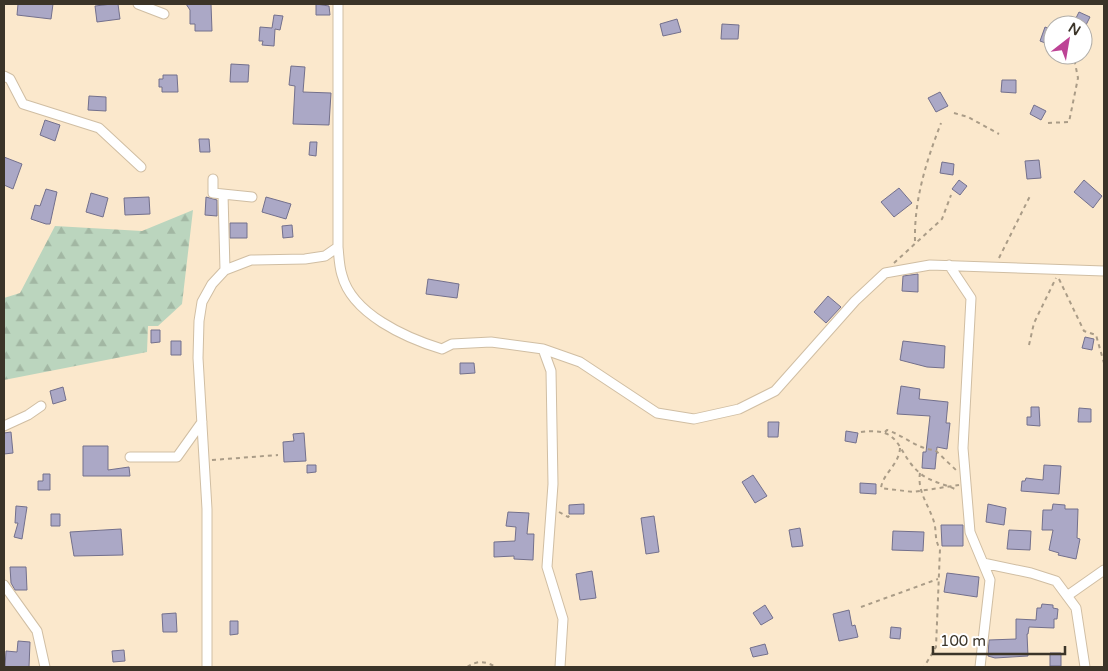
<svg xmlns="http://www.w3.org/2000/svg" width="1108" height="671" viewBox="0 0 1108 671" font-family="'Varela Round',sans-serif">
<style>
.forest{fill:url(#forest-firs)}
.building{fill:#aba8c6;stroke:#73708c}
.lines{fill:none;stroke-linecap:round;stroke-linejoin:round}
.minor-casing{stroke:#d0bea3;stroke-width:11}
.path{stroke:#aa9c87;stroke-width:2;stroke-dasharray:4 4;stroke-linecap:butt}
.minor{stroke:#fff;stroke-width:9}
</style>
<defs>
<pattern id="forest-firs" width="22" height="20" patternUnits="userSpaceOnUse" patternTransform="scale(1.25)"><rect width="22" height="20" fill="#bbd5be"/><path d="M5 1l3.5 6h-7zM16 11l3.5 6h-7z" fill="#a2b7a3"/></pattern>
</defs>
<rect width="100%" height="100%" fill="#fbe8cc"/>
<path class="forest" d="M193,210L182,304L158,326H148L147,352L4,380V298L20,293L55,226L142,231Z"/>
<path class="building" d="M18,4H53L51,19L17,15Z
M112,4H118L120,19L97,22L95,6Z
M186,4H211L212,31H195V24H190V10Z
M316,4L329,6L330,15H316Z
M1079,12L1090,17L1085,27L1074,22Z
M274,15L283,16L280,30L275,29L274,46L262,45L263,41H259L260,27L272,28Z
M677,19L681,32L663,36L660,24Z
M722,24L739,25L738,39H721Z
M1045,27L1053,30V46L1040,41Z
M231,64L249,65L248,82H230Z
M291,66L305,67L303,92L331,93L329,125L293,124L295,86L289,85Z
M163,75H177L178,92H162V87H159V79H163Z
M1002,80H1016V93L1001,92Z
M940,92L948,106L936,112L928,98Z
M89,96L106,97V111L88,110Z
M1034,105L1046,111L1041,120L1030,114Z
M45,120L60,125L55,141L40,135Z
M199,139H209L210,152H200Z
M310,142H317L316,156L309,155Z
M4,157L22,164L13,189L4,185Z
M1039,160L1041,178L1027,179L1025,161Z
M942,162L954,164L953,175L940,173Z
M959,180L967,186L960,195L952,189Z
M1084,180L1102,196L1093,208L1074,192Z
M899,188L912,203L894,217L881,202Z
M46,189L57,192L50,224H46L31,219L35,205L40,206Z
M91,193L108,198L103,217L86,212Z
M149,197L150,214L125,215L124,198Z
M206,197L217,200V216L205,215Z
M266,197L291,204L286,219L262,212Z
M230,223H247V238H230Z
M292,225L293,237L283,238L282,226Z
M918,274V292L902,291L903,276Z
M428,279L459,284L457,298L426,294Z
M828,296L841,307L826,323L814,312Z
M151,330H160V342L151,343Z
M1085,337L1094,339L1092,350L1082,348Z
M171,341H181V355H171Z
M903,341L945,346L944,368L927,367L900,360Z
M460,363H474L475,373L460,374Z
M901,386L920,389L919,399L948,402L946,423H950L947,449L937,447L935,469L922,468L923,452H926L930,416L897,414Z
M63,387L66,400L53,404L50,391Z
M1031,407H1039L1040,426L1027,425V417H1031Z
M1079,408L1091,409V422H1078Z
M768,422H779L778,437H768Z
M846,431L858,433L856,443L845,441Z
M11,432L13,453L4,454V433Z
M304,433L306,461L284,462L283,442L294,441L293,434Z
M83,446H108V470L129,467L130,476H83Z
M307,465H316V472L307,473Z
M1044,465L1061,466L1059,494L1021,491L1022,481H1025L1026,478L1043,480Z
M43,474H50V490H38V481H43Z
M753,475L767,496L755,503L742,482Z
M860,483L876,484V494L860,493Z
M584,504V514H569V505Z
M988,504L1006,508L1004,525L986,522Z
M1053,504L1065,505V509H1078L1077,538L1080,539L1076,559L1058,555L1059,553L1049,550L1053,530H1042L1043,510H1052Z
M16,506L27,507L22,539L14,537L18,523H15Z
M508,512L529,513L527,534H534L533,560L514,559V556L494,557V542L515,541L516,527L506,526Z
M51,514H60V526H51Z
M654,516L659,552L646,554L641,518Z
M941,525H963V546H942Z
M800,528L803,546L792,547L789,530Z
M121,529L123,555L74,556L70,532Z
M1009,530L1031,531L1030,550L1007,549Z
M893,531L924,532L923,551L892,550Z
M10,567H26L27,590H15L11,583Z
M592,571L596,598L580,600L576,574Z
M947,573L979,577L977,597L944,592Z
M1042,604L1053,605V608L1058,609L1057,619H1054V628L1029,627L1028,634H1027L1028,656L995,658L988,656L989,640L1016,639V619L1036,620L1037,608H1041Z
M765,605L773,618L761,625L753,613Z
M849,610L852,626L855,625L858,637L839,641L833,614Z
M176,613L177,632H163L162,614Z
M230,621H238V634L230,635Z
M891,627L901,628L900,639L890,638Z
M18,641L30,642L29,667H5L6,651L17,652Z
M765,644L768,654L753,657L750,648Z
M124,650L125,661L113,662L112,651Z
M1050,653H1061V666H1050Z"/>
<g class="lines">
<defs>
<path id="minor" d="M138,4L164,14
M338,4V247C339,256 339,266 342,275C352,314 406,338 442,349L452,344L491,342L543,349L580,362L657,413L694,419L739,409L775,391L855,301L885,273L930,265L1104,271
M4,76L10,79L23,104L99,128L141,167
M213,179V193L252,197
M223,194L225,270
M949,265L971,298L963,448L970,532L990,580L980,667
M543,349L551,371L553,484L547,567L563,619L560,667
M4,426L28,415L41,406
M130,457H177L202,422
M983,563L1031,573L1056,581L1076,608L1085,667
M4,585L37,631L45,667
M1067,596L1104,570
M207,667V509L198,358L199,321L202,302L212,284L225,270L251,260L305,259L325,256L338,247"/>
</defs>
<use href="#minor" class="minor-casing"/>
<path class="path" d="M954,113L968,117L999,134
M1048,123L1069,122L1078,78L1075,63L1077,55
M915,241C914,200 926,162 941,123
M999,258L1030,196
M894,263L942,219L951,195
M1059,279L1084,331L1096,335L1104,363
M1029,345L1034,323L1056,278
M861,432C904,426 895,453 921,474C931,482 945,484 957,490
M885,432L887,430C905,436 917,449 935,450L957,471
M900,448C899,465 883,473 881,488L913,492L959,485
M212,460L278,455
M920,473C917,492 929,505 934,522C937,533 934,539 940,549L936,647L924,667
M559,512L568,517L570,515
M861,607L938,579
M467,667C478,660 485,661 496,667"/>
<use href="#minor" class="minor"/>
</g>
<rect width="1108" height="671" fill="none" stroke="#3b3428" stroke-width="10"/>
<g transform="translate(1068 40) rotate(31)"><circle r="24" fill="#ffffff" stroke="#b1aea9"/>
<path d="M0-4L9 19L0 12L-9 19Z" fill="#bd4395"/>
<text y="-8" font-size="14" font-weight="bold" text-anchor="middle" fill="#3b3428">N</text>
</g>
<path d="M933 646v8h132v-8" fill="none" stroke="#3b3428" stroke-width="2.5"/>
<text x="940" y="646" font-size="15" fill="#3b3428" stroke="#ffffff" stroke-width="4" paint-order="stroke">100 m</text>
</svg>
